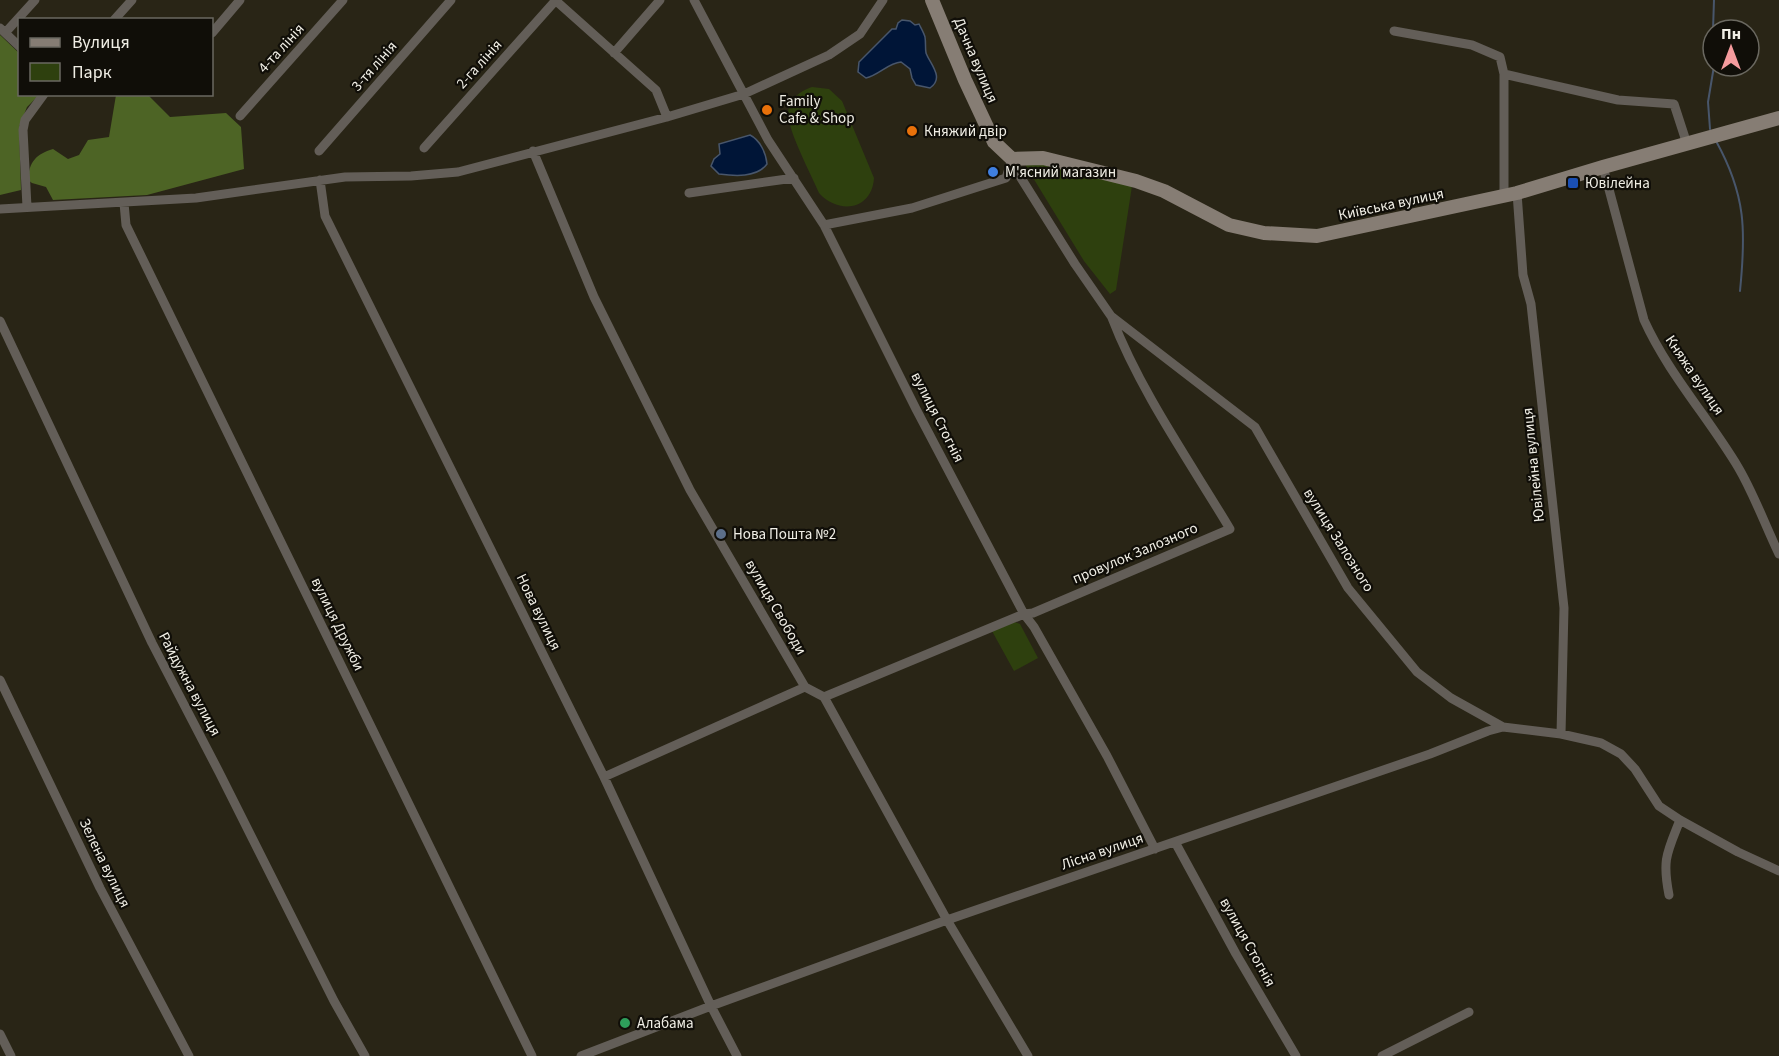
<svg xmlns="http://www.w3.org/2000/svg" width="1779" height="1056" viewBox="0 0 1779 1056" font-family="'Source Sans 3',sans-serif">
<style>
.green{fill:#2e400e}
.forest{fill:#4d6425}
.water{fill:#001537;stroke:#48566b;stroke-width:1.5}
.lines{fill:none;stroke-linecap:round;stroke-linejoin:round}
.stream{stroke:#48566b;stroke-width:2}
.street{stroke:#635e58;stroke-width:9}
.secondary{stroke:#867d74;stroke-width:14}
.food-dot{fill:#e8710a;stroke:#100e08;stroke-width:2}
.shop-dot{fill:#3f7fe0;stroke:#100e08;stroke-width:2}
.transit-dot{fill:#1a4fb4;stroke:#100e08;stroke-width:2}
.service-dot{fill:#5c6f8a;stroke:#100e08;stroke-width:2}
.leisure-dot{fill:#2e9e5b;stroke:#100e08;stroke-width:2}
.labels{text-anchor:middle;stroke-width:4.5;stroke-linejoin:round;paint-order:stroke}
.street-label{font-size:15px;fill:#f0eee5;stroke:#100e08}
.poi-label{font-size:15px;fill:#f0eee5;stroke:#100e08;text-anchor:start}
</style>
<rect width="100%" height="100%" fill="#292516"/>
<path class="green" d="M812,87L829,89L842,101L874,178C872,210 839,215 819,193C812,176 787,129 788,113C789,99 800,91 812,87Z
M1029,160L1132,186L1116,290L1110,294L1084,261L1027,168L1025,163Z
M1015,622L1020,624L1038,658L1014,671L992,631Z"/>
<path class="forest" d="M0,35L19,53L20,94L39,95L27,107L19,127L21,190L0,195Z
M116,95H148L170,117L226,113L241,127L244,169L147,195L53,200L46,187L32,183L28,180C29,162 36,154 53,149L68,159L79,155L88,140L109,137Z"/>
<path class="water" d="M902,20L910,21L915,25L919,24C921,28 924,33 925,37C926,43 925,47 926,53C930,64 945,78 930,88L916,85L912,78L910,69L901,62C888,63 879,75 866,78L858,72L859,62L892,29H896L898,23Z
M750,135C760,140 766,153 767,164C757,178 734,176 719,174L711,166L714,159L720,154L719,144Z"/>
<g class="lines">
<path class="stream" d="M1713,30L1714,0
M1710,129L1708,102L1714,66
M1716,141C1746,195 1746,231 1740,291"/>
<path class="street" d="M555,0L656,90L667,117
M694,0L768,140L824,225L916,409L1024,614L1034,627L1107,756L1155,849
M114,20L132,0
M0,28L20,47
M1394,31L1472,45L1500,57L1504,74L1517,77L1618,100L1674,104L1687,144
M5,33L35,0
M212,33L240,0
M614,53L660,0
M1504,74V196
M240,116L343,0
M424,148L556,0
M319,151L451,0
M533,151L594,297L690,490L805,687L824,697L947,920L1028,1056
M1012,159L1021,178L1075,264L1111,316L1255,427L1348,588L1417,672L1451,698L1503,727L1561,734L1601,743L1621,754L1635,769L1659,806L1680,820L1738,852L1779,871
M1603,167L1644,320C1668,373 1708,417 1738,467C1754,494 1765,525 1779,554
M320,180L325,216L604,777L711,1006L737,1056
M689,193L794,178
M1517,193L1523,275L1531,304L1564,608L1561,734
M124,203L126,225L532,1056
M27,207L23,130L25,120L44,94
M0,209L196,198L345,177L411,176L458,172L667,117L744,94L829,55L860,34L883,0
M824,225L912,208L1006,178L1012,159
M0,321L152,643L219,772L334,1001L365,1056
M0,680L100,888L189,1056
M824,697L1024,614L1033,613L1230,529C1190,462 1140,391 1112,318
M604,777L805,687
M1175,842L1236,954L1296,1056
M1669,895C1662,859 1667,853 1680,820
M0,1034L11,1056
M581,1056L711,1006L947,920L1430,754L1488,731L1503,727
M1382,1056L1469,1012"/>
<path class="secondary" d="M932,0L965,80L994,142L1012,159L1043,158L1136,181L1164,191L1229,225L1264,233L1317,236L1517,193L1603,167L1779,118"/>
</g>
<g class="food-dot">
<circle cx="767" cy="110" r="6"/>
<circle cx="912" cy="131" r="6"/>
</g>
<circle class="shop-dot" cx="993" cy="172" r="6"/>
<rect class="transit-dot" x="1567" y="177" width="12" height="12" rx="3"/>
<circle class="service-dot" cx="721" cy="534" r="6"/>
<circle class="leisure-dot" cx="625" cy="1023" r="6"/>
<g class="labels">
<g class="street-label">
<text transform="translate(281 48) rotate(-48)" y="5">4-та лінія</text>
<text transform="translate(976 60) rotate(67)" y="5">Дачна вулиця</text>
<text transform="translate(479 64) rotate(-48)" y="5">2-га лінія</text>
<text transform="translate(374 66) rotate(-49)" y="5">3-тя лінія</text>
<text transform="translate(1391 204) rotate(-12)" y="5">Київська вулиця</text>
<text transform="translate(1695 375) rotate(56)" y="5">Княжа вулиця</text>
<text transform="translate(938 417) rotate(63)" y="5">вулиця Стогнія</text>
<text transform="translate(1533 465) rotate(-96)" y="5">Ювілейна вулиця</text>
<text transform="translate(1339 540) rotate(58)" y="5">вулиця Залозного</text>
<text transform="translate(1135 553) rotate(-23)" y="5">провулок Залозного</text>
<text transform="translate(776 607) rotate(60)" y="5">вулиця Свободи</text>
<text transform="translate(539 612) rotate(64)" y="5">Нова вулиця</text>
<text transform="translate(338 624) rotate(64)" y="5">вулиця Дружби</text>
<text transform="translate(190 684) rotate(62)" y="5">Райдужна вулиця</text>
<text transform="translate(1102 851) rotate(-19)" y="5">Лісна вулиця</text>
<text transform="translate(105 863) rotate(64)" y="5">Зелена вулиця</text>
<text transform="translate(1248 942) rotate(61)" y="5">вулиця Стогнія</text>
</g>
<g class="poi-label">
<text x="779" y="106">Family<tspan x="779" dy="17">Cafe &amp; Shop</tspan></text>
<text x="924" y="136">Княжий двір</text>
<text x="1005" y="177">М'ясний магазин</text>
<text x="1585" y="188">Ювілейна</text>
<text x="733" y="539">Нова Пошта №2</text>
<text x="637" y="1028">Алабама</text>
</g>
</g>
<rect x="18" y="18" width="195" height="78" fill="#100e08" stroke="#6a6860" stroke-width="1.5"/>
<rect x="30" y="38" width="30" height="9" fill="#867d74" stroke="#6a6860" stroke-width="1.5"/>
<text x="72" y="48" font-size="18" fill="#f0eee5">Вулиця</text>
<rect x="30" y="63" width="30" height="18" fill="#2e400e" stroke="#6a6860" stroke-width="1.5"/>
<text x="72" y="78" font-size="18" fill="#f0eee5">Парк</text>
<g transform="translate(1731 48)"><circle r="28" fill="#100e08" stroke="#6a6860" stroke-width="1.5"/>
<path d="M0-4.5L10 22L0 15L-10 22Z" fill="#f59b9d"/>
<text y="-9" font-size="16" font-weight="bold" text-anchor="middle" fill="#f0eee5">Пн</text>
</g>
</svg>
